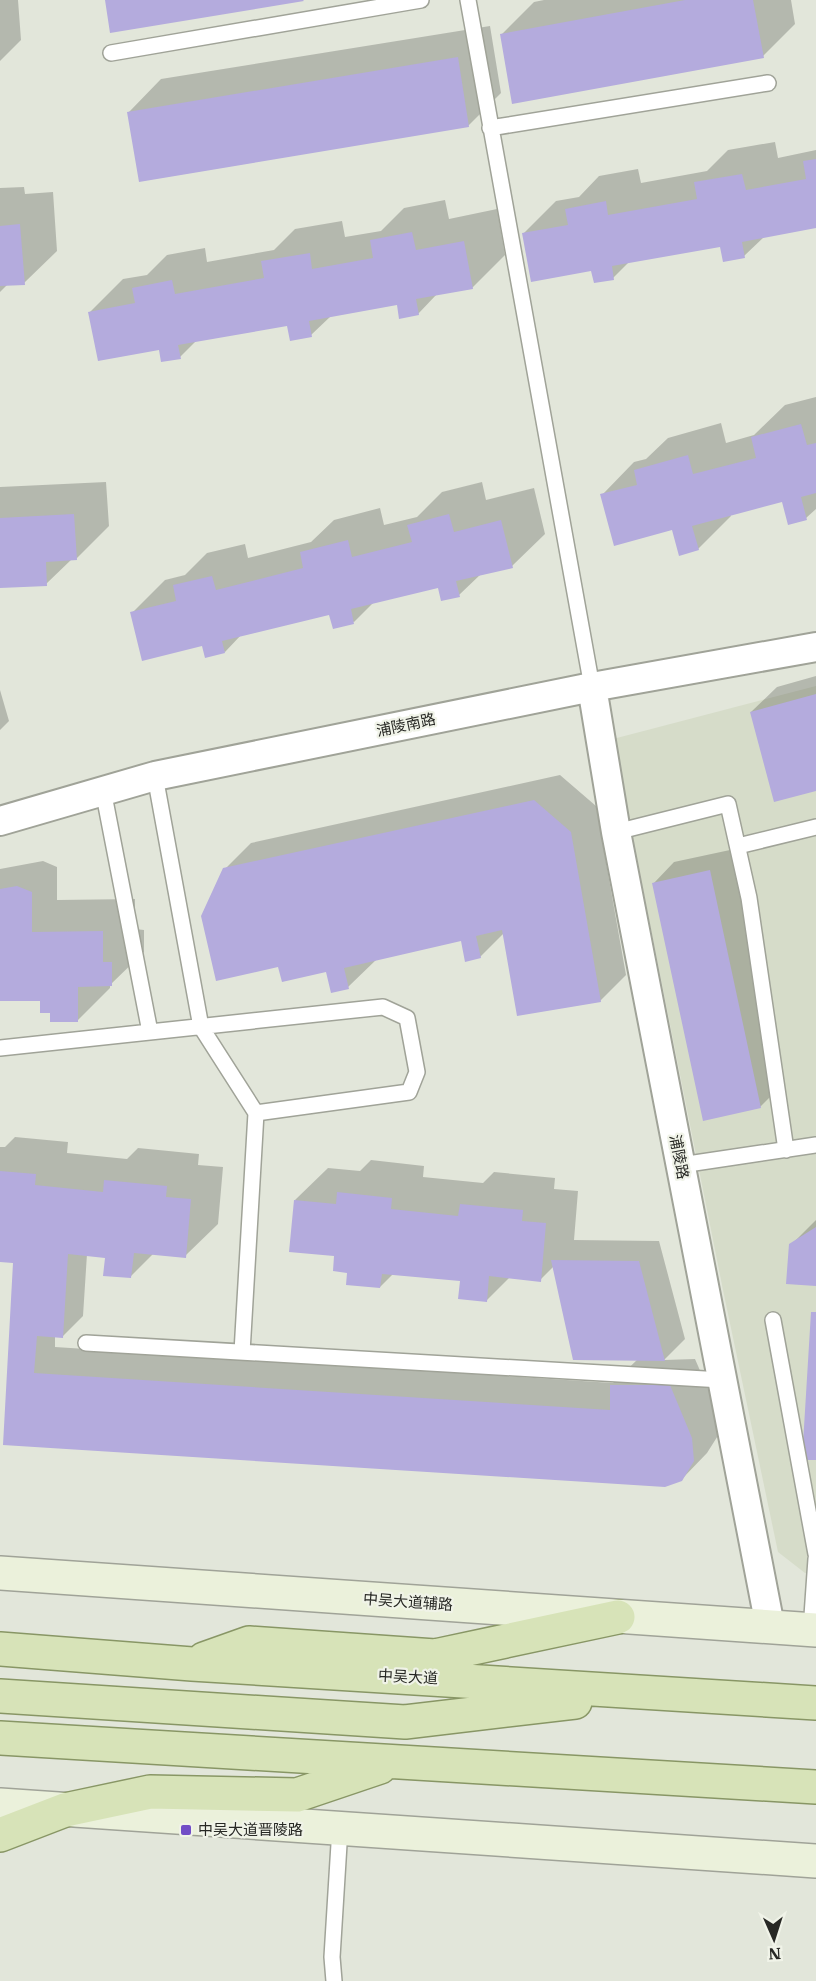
<svg xmlns="http://www.w3.org/2000/svg" width="816" height="1981" viewBox="0 0 816 1981" font-family="'IBM Plex Serif','Noto Sans SC',serif">
<style>
.built{fill:#d6dcc9}
.shadow{fill:#0003}
.building{fill:#b4abdd}
.lines{fill:none;stroke-linecap:round;stroke-linejoin:round}
.service-casing{stroke:#a0a398;stroke-width:18}
.minor-casing{stroke:#a0a398;stroke-width:32}
.secondary-casing{stroke:#a0a398;stroke-width:36}
.primary-casing{stroke:#889665;stroke-width:36}
.service{stroke:#fff;stroke-width:15}
.minor{stroke:#fff;stroke-width:28}
.secondary{stroke:#ebf1db;stroke-width:33}
.primary{stroke:#d7e3b8;stroke-width:33}
.poi-dot{fill:#714dc6;stroke:#f0f3e8;stroke-width:2}
.labels{text-anchor:middle;stroke-width:4.5;stroke-linejoin:round;paint-order:stroke}
.street-label{font-size:15px;fill:#272824;stroke:#f0f3e8}
.poi-label{font-size:15px;fill:#272824;stroke:#f0f3e8;text-anchor:start}
</style>
<rect width="100%" height="100%" fill="#e2e6da"/>
<path class="built" d="M816,686V1573H805L778,1552L723,1290L613,739Z"/>
<path class="shadow" d="M0,0H18L21,40L0,61Z
M544,0H791L795,24L763,56L501,35L534,2Z
M490,26L501,93L468,126L129,112L161,79Z
M775,142L778,158L816,150V227L764,237L744,256L721,245L630,261L613,278L592,270L523,234L556,201L579,197L599,176L638,169L641,183L707,171L728,150Z
M24,187L25,194L53,192L57,251L24,283L8,284L0,292V188Z
M445,200L449,219L497,209L505,255L472,288L437,294L418,314L398,303L331,316L311,335L288,324L197,340L180,357L90,312L123,279L147,275L167,255L205,248L207,262L274,250L295,229L342,221L345,237L381,231L404,208Z
M816,397V509L806,518L783,500L730,514L731,516L698,549L673,528L602,495L634,462L646,459L668,438L721,423L726,443L754,435L785,405Z
M106,482L109,526L76,559H72L46,584L0,587V487Z
M482,482L486,500L534,488L545,534L512,566L481,574L459,595L439,586L374,602L354,622L330,613L242,634L225,652L132,613L165,580L185,575L207,553L245,544L248,558L311,542L334,520L380,508L384,525L417,517L442,492Z
M816,676V789L751,712L777,687Z
M0,690L9,721L0,730Z
M560,775L596,806L626,975L600,1001L504,933L480,957L462,939L377,959L348,987L328,970L280,965L225,869L251,843Z
M730,850L781,1086L760,1107L654,883L674,862Z
M43,861L57,867V900L135,899V929L144,930V952L110,985V988L78,1020L51,1011L41,999L0,1000V869Z
M15,1137L68,1142L67,1153L127,1159L138,1148L199,1154L198,1165L223,1167L218,1224L185,1256L154,1253L131,1276L106,1256L87,1254L83,1316L62,1337L55,1336V1347L613,1383L638,1359L554,1266L540,1280L510,1277L487,1300L461,1280L393,1274L380,1287L349,1271L295,1200L328,1168L360,1171L371,1160L424,1166L423,1177L483,1183L494,1172L555,1178L554,1189L578,1191L574,1240L659,1241L685,1339L664,1360L695,1359L718,1412L719,1434L707,1453L681,1480L5,1444L15,1262L0,1261V1147H5Z
M816,1220V1285L791,1245Z"/>
<path class="building" d="M105,0H303L304,1L110,33Z
M685,0H753L764,58L512,104L500,34Z
M458,57L469,127L139,182L127,112Z
M816,159V228L742,242L745,258L723,262L720,247L612,266L614,280L594,283L591,271L531,282L522,233L568,225L565,209L606,201L608,215L697,199L694,182L742,174L746,190L806,179L803,161Z
M20,224L25,285L0,286V226Z
M412,232L416,250L464,241L473,289L416,299L419,315L399,319L397,305L309,321L312,337L290,341L287,326L178,345L181,359L161,362L159,350L98,361L88,312L135,303L132,288L172,280L175,294L264,278L261,261L310,253L312,269L373,258L370,240Z
M801,424L807,445L816,443V493L801,497L807,520L788,525L782,502L692,526L699,550L679,556L672,530L614,546L600,494L637,485L634,470L688,455L693,474L756,458L751,437Z
M74,514L77,560L46,562L47,586L0,588V518Z
M449,514L454,532L501,520L513,568L456,581L460,597L441,601L438,588L351,609L354,624L333,629L329,615L222,641L225,653L205,658L202,646L142,661L130,612L176,601L173,585L212,576L216,590L303,568L300,552L348,540L352,557L412,542L407,525Z
M816,694V791L774,802L750,712Z
M534,800L571,832L601,1002L517,1016L502,930L476,936L481,958L465,962L461,941L344,968L349,989L331,993L326,972L282,982L278,967L216,981L201,916L223,868Z
M710,870L761,1108L703,1121L652,883Z
M17,886L32,892V932L103,931V962H112V986L78,987V1022H50V1013H40V1001H0V889Z
M0,1171L36,1174L35,1185L103,1192L104,1180L167,1186L166,1197L191,1199L186,1258L134,1253L131,1278L103,1276L105,1258L68,1254L63,1338L37,1336L34,1373L610,1410V1385H670L692,1438L694,1461L682,1481L665,1487L3,1445L13,1263L0,1262Z
M337,1192L392,1198L391,1209L458,1216L460,1204L523,1210L522,1221L546,1223L541,1282L489,1276L487,1302L458,1299L460,1281L382,1274L380,1288L346,1285L347,1273L333,1271L334,1256L289,1252L294,1200L336,1204Z
M816,1227V1286L786,1284L789,1244Z
M551,1260L639,1261L665,1361L573,1360Z
M811,1312H816V1460H802Z"/>
<g class="lines">
<defs>
<path id="service" d="M468,0L592,687
M111,53L421,0
M490,128L768,83
M155,776L201,1027L256,1113L242,1352
M103,790L150,1032
M616,832L728,804L749,898L786,1150
M738,846L816,827
M0,1048L383,1007L407,1018L417,1072L409,1092L256,1113
M681,1165L816,1145
M773,1320L816,1554
M86,1343L722,1380
M811,1630L816,1559
M334,1981L332,1957L340,1828"/>
<path id="minor" d="M592,687L616,832L770,1626
M0,821L155,776L592,687L816,647"/>
<path id="secondary" d="M0,1573L816,1630
M0,1805L816,1861"/>
<path id="primary" d="M0,1649L192,1664L816,1703
M204,1659L249,1643L435,1656L618,1617
M0,1696L405,1722L575,1702
M0,1738L816,1787
M0,1835L65,1810L150,1792L297,1795L380,1767"/>
</defs>
<use href="#service" class="service-casing"/>
<use href="#minor" class="minor-casing"/>
<use href="#secondary" class="secondary-casing"/>
<use href="#primary" class="primary-casing"/>
<use href="#service" class="service"/>
<use href="#minor" class="minor"/>
<use href="#secondary" class="secondary"/>
<use href="#primary" class="primary"/>
</g>
<rect class="poi-dot" x="180" y="1824" width="12" height="12" rx="3"/>
<g class="labels">
<g class="street-label">
<text transform="translate(406 725) rotate(-12)" y="5">浦陵南路</text>
<text transform="translate(679 1157) rotate(79)" y="5">浦陵路</text>
<text transform="translate(408 1602) rotate(4)" y="5">中吴大道辅路</text>
<text transform="translate(408 1677) rotate(3)" y="5">中吴大道</text>
</g>
<g class="poi-label">
<text x="198" y="1835">中吴大道晋陵路</text>
</g>
</g>
<g transform="translate(774 1939) rotate(177)" stroke="#f0f3e8" stroke-width="4.5" paint-order="stroke">
<path d="M0-4.5L10 22L0 15L-10 22Z" fill="#272824"/>
<text y="-9" font-size="16" font-weight="bold" text-anchor="middle" fill="#272824">N</text>
</g>
</svg>
